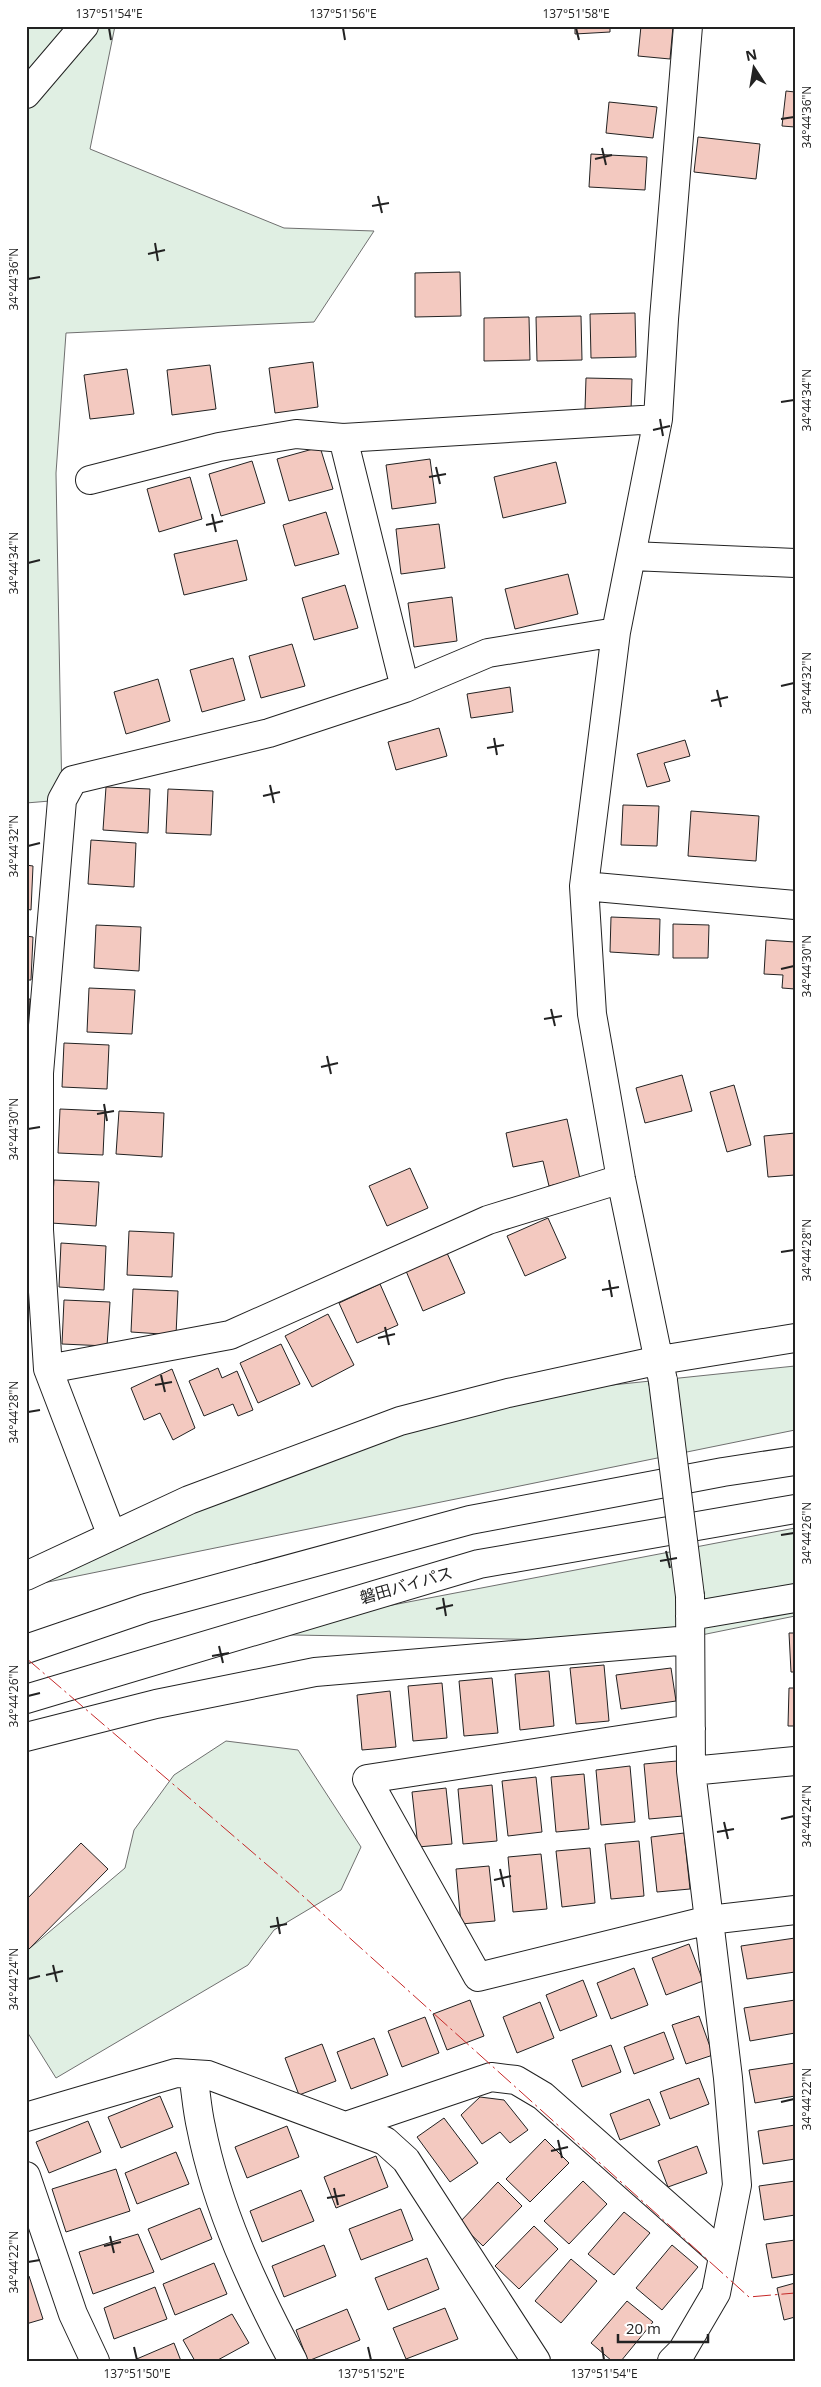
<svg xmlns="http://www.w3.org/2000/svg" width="821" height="2387" viewBox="0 0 821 2387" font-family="'Open Sans','Noto Sans JP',sans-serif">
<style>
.green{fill:#e0efe3;stroke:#6f6f6f}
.building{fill:#f3c9c0;stroke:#222}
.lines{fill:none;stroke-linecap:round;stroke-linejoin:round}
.street-casing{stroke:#222;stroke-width:30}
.highway-casing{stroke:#222;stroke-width:30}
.street{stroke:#fff;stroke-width:28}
.highway{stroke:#fff;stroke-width:28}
.street-bridge-casing{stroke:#222;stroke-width:30;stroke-linecap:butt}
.street-bridge{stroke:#fff;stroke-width:28}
.power{stroke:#c62828;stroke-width:1;stroke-dasharray:18 4 2.5 4;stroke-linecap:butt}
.ticks{fill:none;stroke:#222;stroke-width:2}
.labels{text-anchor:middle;stroke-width:4;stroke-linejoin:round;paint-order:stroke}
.street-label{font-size:16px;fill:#222;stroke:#fff}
.neatline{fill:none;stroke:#222;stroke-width:2}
.ticks-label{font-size:12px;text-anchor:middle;fill:#222}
</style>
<rect width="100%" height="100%" fill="#fff"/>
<path class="green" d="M26,26H115L90,149L284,228L374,231L314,322L66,333L56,473L62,800L26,803Z
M795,1366V1430L43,1583L299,1459L583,1388Z
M795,1528V1616L667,1642L241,1634Z
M226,1741L298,1750L361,1847L341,1890L274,1930L248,1965L56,2078L26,2030V1948L29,1949L125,1868L134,1830L174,1775Z"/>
<path class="building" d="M575,26H610V32L575,34Z
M641,26H673L670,59L638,56Z
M786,91L795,92V127L782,126Z
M609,102L657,107L653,138L606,133Z
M698,137L760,144L756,179L694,172Z
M591,154L647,157L645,190L589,187Z
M460,272L461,316L415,317V273Z
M635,313L636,357L591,358L590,314Z
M581,316L582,360L537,361L536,317Z
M529,317L530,360L484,361V318Z
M313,362L318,407L275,413L269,368Z
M210,365L216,409L172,415L167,370Z
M127,369L134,414L90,419L84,375Z
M586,378L632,379L631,411L585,409Z
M320,447L333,489L289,501L277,459Z
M430,459L436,503L392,509L386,465Z
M252,461L265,503L221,516L209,474Z
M556,462L566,503L503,518L494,477Z
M190,477L202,519L159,532L147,489Z
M326,512L339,554L295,566L283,525Z
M439,524L445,568L401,574L396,529Z
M237,540L247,580L184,595L174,554Z
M568,574L578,614L515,629L505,589Z
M345,585L358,628L314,640L302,598Z
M452,597L457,641L414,647L408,603Z
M292,644L305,686L261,698L249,656Z
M233,658L245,700L202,712L190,670Z
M158,679L170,721L126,734L114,692Z
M510,687L513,712L471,718L467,694Z
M439,728L447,756L396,770L388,742Z
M685,740L690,756L664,763L670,781L647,787L637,754Z
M106,787L150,789L148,833L103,830Z
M168,789L213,791L211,835L166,833Z
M623,805L659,806L657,846L621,845Z
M691,811L759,816L756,861L688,856Z
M91,840L136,843L134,887L88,884Z
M26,865L33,866L31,910L26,909Z
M611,917L660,919L659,955L610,952Z
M673,924L709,925L708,958H673Z
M96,925L141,927L139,971L94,968Z
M26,936L33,937L31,980H26Z
M766,940L795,942V989L782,988L783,975L764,974Z
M89,988L135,990L132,1034L87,1032Z
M26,999H30L28,1043H26Z
M64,1043L109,1045L107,1089L62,1087Z
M682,1075L692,1111L645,1123L636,1088Z
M734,1085L751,1145L727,1152L710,1092Z
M60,1109L105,1111L103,1155L58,1153Z
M119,1111L164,1113L162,1157L116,1154Z
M567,1119L580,1179L549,1186L543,1161L513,1167L506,1133Z
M795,1133V1175L768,1177L764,1136Z
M410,1168L428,1208L387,1226L369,1186Z
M54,1180L99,1182L96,1226L51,1223Z
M548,1218L566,1258L525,1276L507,1236Z
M129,1231L174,1233L172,1277L127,1275Z
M61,1243L106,1246L104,1290L59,1287Z
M447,1253L465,1293L423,1311L406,1271Z
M380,1284L398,1325L357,1343L339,1303Z
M133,1289L178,1291L176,1335L131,1332Z
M64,1300L110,1302L107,1346L62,1344Z
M328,1314L354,1365L312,1387L285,1336Z
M281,1344L300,1384L258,1403L240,1363Z
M218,1368L222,1378L237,1371L253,1410L238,1416L233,1404L204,1416L189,1381Z
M172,1369L195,1428L173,1440L160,1413L144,1420L131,1388Z
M789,1633H795V1672H791Z
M604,1665L609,1721L576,1724L570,1668Z
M671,1668L676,1701L621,1709L616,1675Z
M549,1671L554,1726L520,1730L515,1674Z
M492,1678L498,1733L464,1736L459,1681Z
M442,1683L447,1738L413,1741L408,1686Z
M789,1688H795V1726H788Z
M390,1691L396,1747L362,1750L357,1695Z
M677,1761L683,1816L649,1819L644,1764Z
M630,1766L635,1822L601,1825L596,1770Z
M584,1774L589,1829L556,1832L551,1777Z
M536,1777L542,1832L508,1836L502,1781Z
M492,1785L497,1841L463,1844L458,1789Z
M446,1788L452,1844L418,1847L412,1792Z
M684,1833L690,1889L657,1892L651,1837Z
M639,1841L644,1896L611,1899L605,1844Z
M81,1843L108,1869L28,1950L26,1948V1900Z
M590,1848L595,1903L562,1907L556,1851Z
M541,1854L547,1909L513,1912L508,1857Z
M489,1866L495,1921L461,1924L456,1869Z
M795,1938V1972L747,1979L741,1946Z
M689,1944L703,1981L666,1995L652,1958Z
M634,1968L648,2005L611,2019L597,1983Z
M583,1980L597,2016L560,2031L546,1995Z
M470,2000L484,2036L447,2050L433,2014Z
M795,2000V2033L750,2041L744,2008Z
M540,2002L554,2038L517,2053L503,2017Z
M699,2016L713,2055L686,2064L672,2025Z
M425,2017L439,2053L402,2067L388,2031Z
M664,2032L674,2059L634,2074L624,2047Z
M374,2038L388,2075L351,2089L337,2052Z
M322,2044L336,2081L299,2095L285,2058Z
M611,2045L621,2072L582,2087L572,2060Z
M795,2063V2096L755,2103L749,2070Z
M699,2078L709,2104L670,2119L660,2092Z
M160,2096L173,2127L121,2148L108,2117Z
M480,2097L504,2100L528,2130L510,2143L500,2132L482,2144L461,2115Z
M649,2099L660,2125L620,2140L610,2114Z
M444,2118L478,2163L450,2182L417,2137Z
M88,2121L101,2152L49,2173L36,2142Z
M795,2125V2159L763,2164L758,2131Z
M287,2126L299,2157L247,2178L235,2147Z
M545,2139L569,2163L530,2202L506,2179Z
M697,2146L707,2173L668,2187L658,2161Z
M176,2152L189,2184L137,2204L125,2173Z
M376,2156L388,2187L336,2208L324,2177Z
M116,2169L130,2211L66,2232L52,2189Z
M583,2181L607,2204L569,2244L544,2221Z
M795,2181V2215L764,2220L759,2186Z
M498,2182L522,2206L483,2246L459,2223Z
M301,2190L314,2221L262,2242L250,2211Z
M200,2208L212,2239L161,2260L148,2229Z
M401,2209L413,2240L361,2260L349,2229Z
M624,2212L650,2233L614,2275L588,2254Z
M534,2226L558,2249L519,2289L495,2266Z
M138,2234L154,2272L93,2294L79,2252Z
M795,2240V2274L772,2278L766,2244Z
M324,2245L336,2276L284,2297L272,2266Z
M672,2245L698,2267L662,2310L636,2288Z
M427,2258L439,2289L388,2310L375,2278Z
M571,2259L597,2281L561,2323L535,2301Z
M214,2263L227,2294L175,2315L163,2284Z
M29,2276L43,2319L26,2324V2277Z
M795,2283V2317L784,2320L777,2288Z
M155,2287L167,2319L114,2339L104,2308Z
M627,2301L653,2322L621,2361H612L591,2343Z
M445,2308L458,2339L406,2359L393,2328Z
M347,2309L360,2340L308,2361L296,2330Z
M232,2314L249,2343L216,2361H195L183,2340Z
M174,2343L181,2361H132Z"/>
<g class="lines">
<defs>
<path id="street" d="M26,94L84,26
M658,419L664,319L688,26
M343,438L405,688
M90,480L219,447L296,434L343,438L658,419L616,632L584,886L592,1014L621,1179L663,1381
M632,556L795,563
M584,886L795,905
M48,1369L230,1335L488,1220L621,1179
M112,1536L48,1369L39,1230V1073L62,800L73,780L269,733L405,688L488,653L616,632
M26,1576L189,1500L400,1421L508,1393L660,1360L795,1338
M690,1616L795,1598
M691,1729L367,1779L478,1977L709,1920L795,1910
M26,1737L156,1704L315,1672L690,1640
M691,1771L795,1761
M193,2074C196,2092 197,2110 201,2127C217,2209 254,2288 293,2361
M26,2117L176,2073L208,2075L385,2141L406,2160L536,2361
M346,2126L491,2077L516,2080L543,2096L723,2255
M26,2176L73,2314L95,2361
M672,2361L682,2351L716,2293L737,2185L728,2078L691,1771L690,1596"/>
<path id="highway" d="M26,1649L146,1608L470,1520L723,1472L795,1461
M26,1699L479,1564L795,1509"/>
</defs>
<use href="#street" class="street-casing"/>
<use href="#highway" class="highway-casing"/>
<use href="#street" class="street"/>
<use href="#highway" class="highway"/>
<defs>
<path id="street-bridge" d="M663,1381L690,1596"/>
</defs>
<use href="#street-bridge" class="street-bridge-casing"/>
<use href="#street-bridge" class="street-bridge"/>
<path class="power" d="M26,1658L293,1887L749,2297L795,2293"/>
</g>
<path class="ticks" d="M109,28L111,40M343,28L345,40M576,28L579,40M781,119L794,117M602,148L606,165M595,159L612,155M378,196L382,213M372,206L389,203M155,243L158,261M148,254L165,250M28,279L40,277M781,402L794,400M660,419L663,436M653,430L670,426M436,467L440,484M429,477L446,474M212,514L216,532M206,525L223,521M28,563L40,560M781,686L794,683M717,690L721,707M711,701L728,697M494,738L497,755M487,748L504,745M270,785L274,803M263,796L280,792M28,846L40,843M781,969L794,966M551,1009L555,1026M544,1019L562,1016M327,1056L331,1074M321,1067L338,1063M104,1104L107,1121M97,1114L114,1111M28,1129L40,1127M781,1252L794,1250M609,1280L612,1297M602,1290L619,1287M385,1327L389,1345M378,1338L395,1334M161,1375L165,1392M155,1385L172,1382M28,1412L40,1410M781,1535L794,1533M666,1551L670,1568M660,1561L677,1558M443,1598L446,1616M436,1609L453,1605M219,1646L223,1663M212,1656L229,1653M28,1696L40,1693M781,1819L794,1816M724,1822L728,1839M717,1832L734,1829M500,1869L504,1887M494,1880L511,1876M277,1917L280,1934M270,1927L287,1924M53,1965L57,1982M46,1975L63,1971M28,1979L40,1976M781,2102L794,2099M558,2140L562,2158M551,2151L568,2147M334,2188L338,2205M327,2198L345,2195M110,2236L114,2253M104,2246L121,2242M28,2262L40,2260M134,2347L137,2360M368,2347L371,2360M602,2347L604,2360"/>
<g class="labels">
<g class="street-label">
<text transform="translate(406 1585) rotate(-16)" y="6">磐田バイパス</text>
</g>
</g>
<rect width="821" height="2387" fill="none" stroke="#ffffff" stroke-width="55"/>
<g transform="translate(754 68) rotate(348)" stroke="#ffffff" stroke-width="4" paint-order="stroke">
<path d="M0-4L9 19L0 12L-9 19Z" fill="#222222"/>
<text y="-8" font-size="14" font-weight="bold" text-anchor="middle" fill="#222222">N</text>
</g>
<path d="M618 2334v8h90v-8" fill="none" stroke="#222222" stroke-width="2.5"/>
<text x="626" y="2334" font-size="15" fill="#222222" stroke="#ffffff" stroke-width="4" paint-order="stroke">20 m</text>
<rect x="28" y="28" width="766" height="2332" class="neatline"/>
<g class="ticks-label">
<text x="109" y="18">137°51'54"E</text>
<text x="343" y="18">137°51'56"E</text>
<text x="576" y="18">137°51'58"E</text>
<text transform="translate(807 117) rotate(-90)" y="4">34°44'36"N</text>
<text transform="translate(14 279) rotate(-90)" y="4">34°44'36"N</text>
<text transform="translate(807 400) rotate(-90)" y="4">34°44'34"N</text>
<text transform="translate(14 563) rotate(-90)" y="4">34°44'34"N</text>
<text transform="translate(807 683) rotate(-90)" y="4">34°44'32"N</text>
<text transform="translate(14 846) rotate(-90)" y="4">34°44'32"N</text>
<text transform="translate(807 966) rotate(-90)" y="4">34°44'30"N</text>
<text transform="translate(14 1129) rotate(-90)" y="4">34°44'30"N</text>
<text transform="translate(807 1250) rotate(-90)" y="4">34°44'28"N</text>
<text transform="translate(14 1412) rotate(-90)" y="4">34°44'28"N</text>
<text transform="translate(807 1533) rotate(-90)" y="4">34°44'26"N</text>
<text transform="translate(14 1696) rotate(-90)" y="4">34°44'26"N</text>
<text transform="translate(807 1816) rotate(-90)" y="4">34°44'24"N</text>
<text transform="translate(14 1979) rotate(-90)" y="4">34°44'24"N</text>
<text transform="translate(807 2099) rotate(-90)" y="4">34°44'22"N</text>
<text transform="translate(14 2262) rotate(-90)" y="4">34°44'22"N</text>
<text x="137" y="2378">137°51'50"E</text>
<text x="371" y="2378">137°51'52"E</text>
<text x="604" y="2378">137°51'54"E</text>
</g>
</svg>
